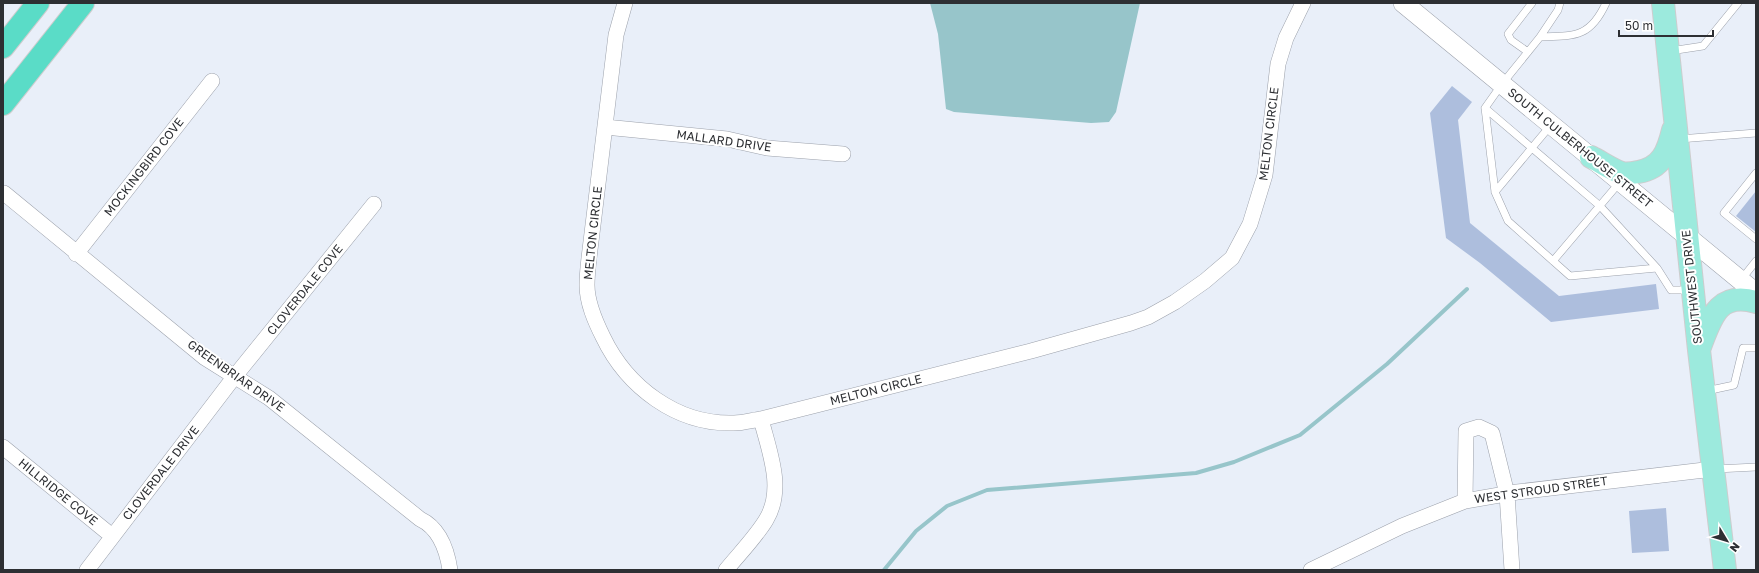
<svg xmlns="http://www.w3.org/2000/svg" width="1759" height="573" viewBox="0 0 1759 573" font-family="'Golos Text',sans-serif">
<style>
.water{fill:#97c5ca}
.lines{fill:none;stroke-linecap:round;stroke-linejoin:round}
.stream{stroke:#97c5ca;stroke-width:4}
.building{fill:#adbedd}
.service-casing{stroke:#9ca1ab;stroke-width:8}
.minor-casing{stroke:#9ca1ab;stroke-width:16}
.tertiary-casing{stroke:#9ca1ab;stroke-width:20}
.primary-casing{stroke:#cdcdce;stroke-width:24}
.motorway-casing{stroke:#cdcdce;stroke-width:24}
.service{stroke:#fff;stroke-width:7}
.minor{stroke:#fff;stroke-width:15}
.tertiary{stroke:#fff;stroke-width:19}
.primary{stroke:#9ceadd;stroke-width:22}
.motorway{stroke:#5adcc7;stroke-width:22}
.labels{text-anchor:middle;stroke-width:4;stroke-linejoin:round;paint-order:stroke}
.street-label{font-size:12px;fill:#2d2f33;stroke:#fff}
</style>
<rect width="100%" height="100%" fill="#e9eff9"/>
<path class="water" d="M930,3H1140L1116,112L1109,122L1091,123L954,112L946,109L938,34Z"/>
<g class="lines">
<path class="stream" d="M884,570L916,531L947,506L987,490L1196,473L1234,462L1300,435L1387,364L1467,289"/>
</g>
<path class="building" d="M1452,86L1472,102L1458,120L1470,223L1559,296L1656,284L1659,309L1551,322L1480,263L1446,238L1430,113Z
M1756,191V232L1736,216Z
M1666,508L1669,551L1632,553L1629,511Z"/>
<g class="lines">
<defs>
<path id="service" d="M1606,3C1590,38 1574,36 1540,37L1502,84L1485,108L1495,192L1508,221L1570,276L1657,268L1671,290H1690
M1540,37L1558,10L1560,3
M1670,51L1703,46L1738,3
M1528,52L1511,40L1508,34L1532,3
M1485,108L1600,206L1657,268
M1679,139L1756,133
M1756,173L1724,213L1756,239
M1495,192L1551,125
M1553,261L1620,182
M1741,280L1756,261
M1706,391L1734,385L1743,348H1756
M1716,469L1756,467"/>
<path id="minor" d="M625,3L616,35L589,258C588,267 587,276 587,285C587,303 595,321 603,337C627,387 677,425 734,423C743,423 753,420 761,419L1031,351L1131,323L1148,317L1175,302L1205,281L1232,258L1250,224L1265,175L1278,64L1286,38L1303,3
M605,127L727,139L767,148L843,154
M4,193L205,358L269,398L420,519C439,528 447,550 450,570
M76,254L212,81
M3,447L112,536
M1465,501L1466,431L1479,427L1492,433L1507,494L1512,570
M87,570L235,376L374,204
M726,570C739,554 755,538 766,520C785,489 769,451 761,419
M1311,570L1402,526L1465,501L1517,492L1713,469"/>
<path id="tertiary" d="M1403,3L1756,293"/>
<path id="primary" d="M1663,3L1699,350L1725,570
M1591,157C1601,162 1612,170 1622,173C1627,174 1633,173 1638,172C1662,168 1668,151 1673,130
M1700,347C1711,318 1718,291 1756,302"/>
<path id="motorway" d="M3,47L38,3
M3,104L83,3"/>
</defs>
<use href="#service" class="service-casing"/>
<use href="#minor" class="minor-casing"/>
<use href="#tertiary" class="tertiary-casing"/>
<use href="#primary" class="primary-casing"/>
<use href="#motorway" class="motorway-casing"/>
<use href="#service" class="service"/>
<use href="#minor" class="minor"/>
<use href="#tertiary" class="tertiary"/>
<use href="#primary" class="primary"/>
<use href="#motorway" class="motorway"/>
</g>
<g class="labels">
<g class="street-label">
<text transform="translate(1269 134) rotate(-83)" y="4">MELTON CIRCLE</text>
<text transform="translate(724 141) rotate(8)" y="4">MALLARD DRIVE</text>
<text transform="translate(1580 148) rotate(39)" y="4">SOUTH CULBERHOUSE STREET</text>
<text transform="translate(144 167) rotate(-52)" y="4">MOCKINGBIRD COVE</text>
<text transform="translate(593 233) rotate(-84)" y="4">MELTON CIRCLE</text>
<text transform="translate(1692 287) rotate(-96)" y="4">SOUTHWEST DRIVE</text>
<text transform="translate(305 290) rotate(-51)" y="4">CLOVERDALE COVE</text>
<text transform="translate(236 376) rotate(35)" y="4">GREENBRIAR DRIVE</text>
<text transform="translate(876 390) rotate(-14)" y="4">MELTON CIRCLE</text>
<text transform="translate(161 473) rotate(-52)" y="4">CLOVERDALE DRIVE</text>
<text transform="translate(1541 490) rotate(-8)" y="4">WEST STROUD STREET</text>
<text transform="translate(58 492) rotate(39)" y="4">HILLRIDGE COVE</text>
</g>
</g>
<rect width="1759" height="573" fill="none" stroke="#2d2f33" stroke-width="8"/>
<g transform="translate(1727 541) rotate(128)" stroke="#ffffff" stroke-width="3" paint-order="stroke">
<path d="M0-3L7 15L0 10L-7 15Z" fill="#2d2f33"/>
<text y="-6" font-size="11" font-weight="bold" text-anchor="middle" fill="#2d2f33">N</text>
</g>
<path d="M1619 30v6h94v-6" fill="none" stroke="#2d2f33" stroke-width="2"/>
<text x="1625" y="30" font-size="12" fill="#2d2f33" stroke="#ffffff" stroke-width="3" paint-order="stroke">50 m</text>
</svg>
